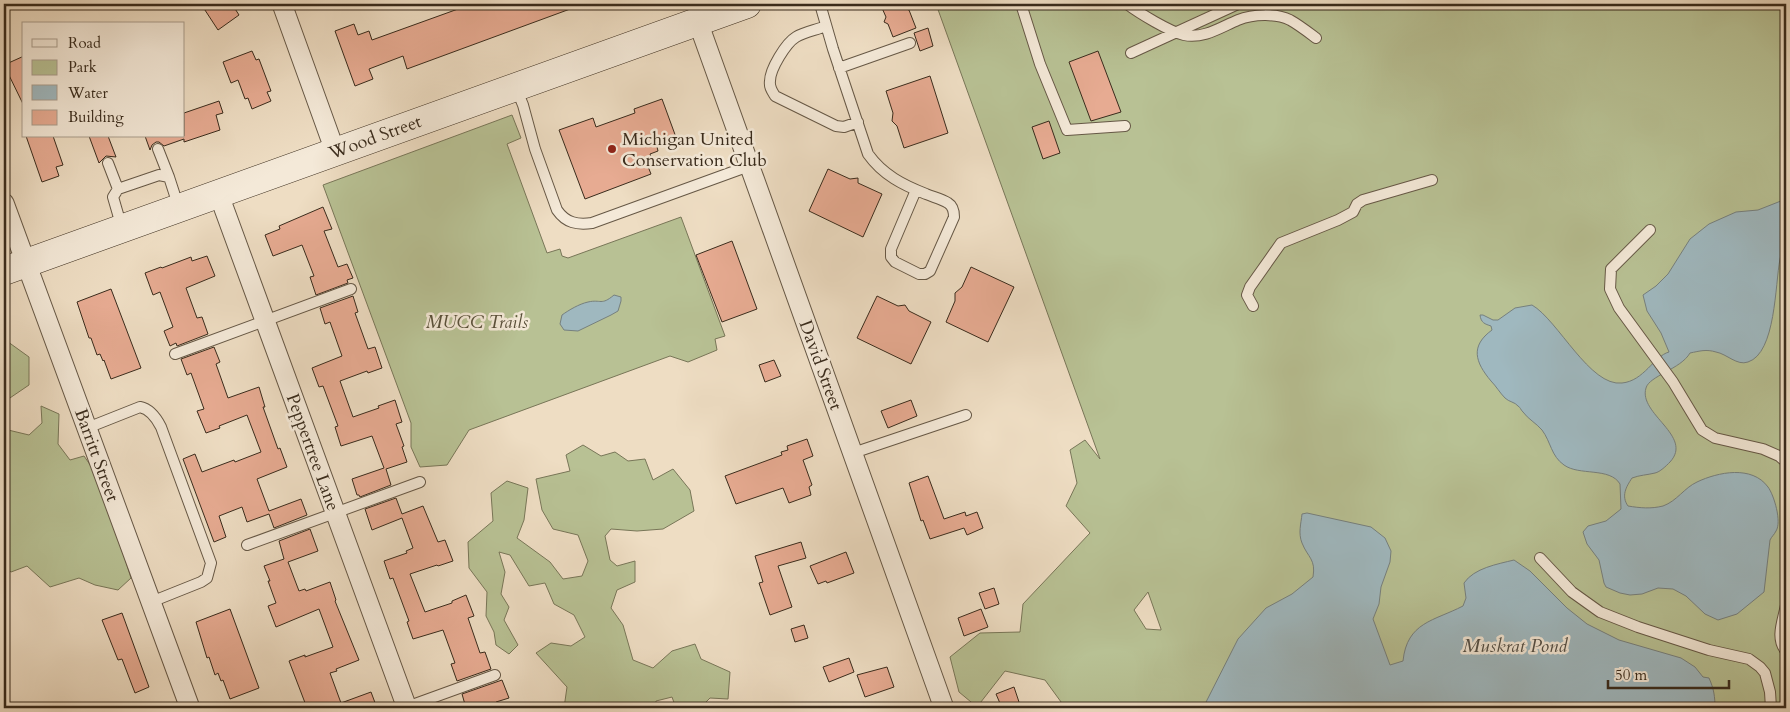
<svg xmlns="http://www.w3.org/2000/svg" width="1790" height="712" viewBox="0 0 1790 712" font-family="Cardo,serif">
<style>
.green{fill:#b8c194;stroke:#787658;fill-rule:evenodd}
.water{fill:#9fb8bf;stroke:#76807e}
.building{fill:#e7ab92;stroke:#392b1c}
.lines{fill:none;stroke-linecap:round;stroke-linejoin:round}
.lane-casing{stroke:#665846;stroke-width:12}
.street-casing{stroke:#665846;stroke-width:21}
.secondary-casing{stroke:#392b1c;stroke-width:29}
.lane{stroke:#f4e9d8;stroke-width:10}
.street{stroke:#f4e9d8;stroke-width:19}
.secondary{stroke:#f4e9d8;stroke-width:28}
.poi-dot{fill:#8f2418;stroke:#f4e9d8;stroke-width:2}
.labels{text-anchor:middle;stroke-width:5;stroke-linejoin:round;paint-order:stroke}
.street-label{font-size:18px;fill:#392b1c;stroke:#f4e9d8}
.poi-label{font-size:18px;fill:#392b1c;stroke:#f4e9d8;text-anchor:start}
.park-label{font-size:18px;font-style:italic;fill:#59503a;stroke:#f4e9d8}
.water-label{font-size:19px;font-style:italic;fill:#524e45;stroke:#f4e9d8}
</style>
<rect width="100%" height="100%" fill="#eeddc3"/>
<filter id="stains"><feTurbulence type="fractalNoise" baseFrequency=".004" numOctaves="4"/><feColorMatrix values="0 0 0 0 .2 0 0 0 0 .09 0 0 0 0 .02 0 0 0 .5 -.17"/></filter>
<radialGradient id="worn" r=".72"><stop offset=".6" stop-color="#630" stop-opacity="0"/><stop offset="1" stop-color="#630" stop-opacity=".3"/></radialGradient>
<path class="green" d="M936,4H1786V708H1063L1064,706L1045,680L1005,671L977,707L959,692L950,657L980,633L1020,632L1023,604L1090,533L1066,506L1077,483L1070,450L1085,440L1100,459ZM1148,592L1161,629V630L1146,629L1134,610Z
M512,115L521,138L507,144L547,253L560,249L562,256L568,258L681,217L725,336L715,339L717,350L688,362L670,356L469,430L447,465L420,467L411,447V423L323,185Z
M4,339L29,357V385L4,402Z
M41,406L59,414L58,444L70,460L84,456L100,479L131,578L118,590L95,585L79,578L50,587L27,566L11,572L4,567V429L29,435L42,423Z
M583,445L601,456L615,452L628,461L645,459L653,480L673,469L690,490L694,511L663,529L637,531L611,529L605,536L610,560L617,566L635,561V582L617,590L611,608L623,625L633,660L653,668L672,651L695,644L701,659L730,672L728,699L710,698L700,708H676L672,697L656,701L655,708H564L567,687L536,653L551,643L571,646L585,637L574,615L554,604L545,583L529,586L510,555L499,552L505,572L501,594L509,607L504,620L518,645L509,654L496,645L494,632L486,616L487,592L469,568L468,542L493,521L491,493L507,481L528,488L524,520L517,538L550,562L563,579L582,576L588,561L578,535L553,529L542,510L536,479L570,471L566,455Z"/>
<path class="water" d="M1786,199C1786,213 1788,228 1786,241C1786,247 1781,253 1780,259C1775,284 1776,353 1748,362C1737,366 1727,354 1716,352C1706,349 1700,351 1690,353C1681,369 1649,376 1646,388C1638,414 1694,436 1670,462C1666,466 1660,472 1655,473C1647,475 1640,475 1632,478C1626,487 1621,496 1628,506C1640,508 1651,509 1663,506C1677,501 1684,488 1697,482C1718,472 1752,465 1768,487C1774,495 1782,522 1776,531C1774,535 1772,536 1770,540L1764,592L1737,614L1718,620L1705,614L1686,596L1673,589L1658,588L1642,594L1630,595L1620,593L1606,587L1604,583L1599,560L1587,544L1583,532L1588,526L1606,521L1621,509L1620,484C1610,467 1579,476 1564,465C1551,456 1551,442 1542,430C1536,423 1528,419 1523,412C1520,409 1521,408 1518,406C1515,402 1509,402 1505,398C1500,393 1496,386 1491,381C1475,362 1470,346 1492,330L1491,326C1485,324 1481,323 1480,315H1483L1493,320H1498L1515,308L1532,305C1558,320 1590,387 1622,383C1644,381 1654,356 1669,352L1661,333L1647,311L1643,295L1656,286L1668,274L1690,239L1709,224L1736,212L1758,210Z
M614,295L621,297V301L618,311L611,315L578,331L564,330L560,324L562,315C569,310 579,304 588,302C601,299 601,306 614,295Z
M1307,513L1371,527L1385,538L1391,551L1390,562L1381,587L1379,604L1373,619L1390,665L1403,661C1407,622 1434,621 1463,606L1466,598L1464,583C1474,568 1498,564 1514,560L1530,571L1567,608L1587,624L1619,640L1681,658L1695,667L1703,677L1709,678C1714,689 1715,697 1715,708H1203L1238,639L1266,608L1292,594L1313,577C1316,559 1308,558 1302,543C1298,533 1301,524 1302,514Z"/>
<path class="building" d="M201,4H232L239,15L218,30Z
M456,4L581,5L407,69L403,56L369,69L373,79L355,86L335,31L354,24L358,35L369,31L372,40L458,9Z
M886,4H904L906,9L909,10L916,28L893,37L888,24L884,22L886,17L882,8L887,7Z
M928,28L933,46L920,51L914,33Z
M252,51L256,60L259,59L271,91L267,92L271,101L252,109L248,98L245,99L238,80L231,83L223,62Z
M1098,51L1121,112L1091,121L1069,62Z
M24,56V106L4,65Z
M930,76L948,133L904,148L897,126L892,121L893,113L886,91Z
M662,99L677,140L657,147L658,151L650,154L653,162L647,164L651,174L585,199L559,130L593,118L596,127L635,113L634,109Z
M219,101L223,113L216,115L220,130L184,142V139L164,146L159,142H156L152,145L150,150L145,136H184V113Z
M1049,121L1060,153L1043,159L1032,127Z
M26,136H53L63,165L56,167L59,176L42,182Z
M89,136H108L116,157L106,156L99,163Z
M828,169L850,179L858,178V183L882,194L863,237L809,211Z
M323,207L332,229L324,231L338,267L347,264L353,278L347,280L348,283L316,295L310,277L314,276L302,245L273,256L265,235L280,229L279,226Z
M732,241L757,309L722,322L696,255Z
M207,256L215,276L186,288L197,318L202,317L208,334L177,346L176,343L170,346L164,331L173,327L160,292L153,295L145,273L161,267L162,268L191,257L192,261Z
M971,267L1014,287L988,342L946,322L955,301V293L962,287Z
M111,289L141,368L111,379L104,360L103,361L100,354L97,355L91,338H89L77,302Z
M353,296L358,312L355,313L368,349L375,347L382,368L368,373L367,371L340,381L353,417L379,408L378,406L395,400L402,422L396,424L404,446L402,447L407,462L386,469L391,485L360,497L359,495H357L352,479L384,468L372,436L341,446L335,427L338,426L323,386L319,387L312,368L342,356L330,322L325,324L320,308Z
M877,296L898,306L905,305L909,311L931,322L911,364L857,338Z
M214,347L220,362L216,364L228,398L259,387L265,407H263L278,449L280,448L287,467L257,479L269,511L301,499L307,515L274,528L269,514L247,522L242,507L219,516L226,537L214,542L183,459L195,454L202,472L234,460L235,462L261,452L247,415L219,426L220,428L206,433L197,411L204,409L191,373L187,375L181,359Z
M774,360L781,376L765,382L759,365Z
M911,400L917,416L888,428L881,411Z
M807,439L813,456L803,460L812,485L809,487L811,495L789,503L783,488L736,504L725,476L782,455L781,452L788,450L787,446Z
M928,476L944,519L965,512L966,516L977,512L983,528L967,535L964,528L930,539L923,520L921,521L909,483Z
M396,498L402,514L423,506L438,542L445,540L453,561L438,566L437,565L410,574L425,612L452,603V601L466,595L474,616L468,618L480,653L485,652L491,669L457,681L451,664L455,663L443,630L413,639L407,622L409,621L393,578L390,579L384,561L407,553L406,551L413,548L402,518L372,530L365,509Z
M310,529L318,551L288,562L299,591L305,589L306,591L330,582L336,600L335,601L359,660L336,669L337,671L330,673L341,703L371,692L377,708H307L289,661L305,655V657L333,647L319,609L276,627L268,606L276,603L268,581H270L264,566L284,559L279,541Z
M801,542L806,558L778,566L792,607L770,615L759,583L763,582L755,556Z
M846,552L854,573L827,583L826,581L818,584L810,566Z
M994,588L999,604L985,609L979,593Z
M230,609L259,688L230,699L223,680L221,681L218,673L215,675L209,657L207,658L196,622Z
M981,609L988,627L964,636L958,618Z
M122,613L149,687L135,693L122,659L118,660L102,620Z
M804,625L808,638L795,642L791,629Z
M849,658L854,672L829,682L823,667Z
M887,667L894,687L865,697L857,675Z
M502,680L509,698L496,702L498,708H466L462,694Z
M1014,687L1021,708H1002L996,694Z"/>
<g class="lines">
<defs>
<path id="lane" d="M820,4L833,49L868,154C883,175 903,185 926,194C933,197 942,199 948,203C953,206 954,212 954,217L930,271L925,274H919L895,262L891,257V249L916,190
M1021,4L1040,64L1067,130L1125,126
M1127,4C1139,13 1170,32 1184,35C1204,39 1221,27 1238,20C1253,14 1276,13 1290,20C1299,25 1308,32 1316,38
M826,26C816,30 804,32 796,37C786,43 770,69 770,81C769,87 772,91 775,96L836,126L844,127L858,122
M1131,53L1238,4
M839,68L910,43
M516,88L523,105L535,149L557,210C566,223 577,225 592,223L749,166
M158,149L169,177
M108,163L118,189
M122,228L113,197L118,189L159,175L169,177L179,208
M1650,230L1611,269L1610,289L1619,308L1673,382L1702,430L1715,438L1763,449L1779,456L1786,462
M1253,306L1247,295L1250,287L1281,243L1338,220L1353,212L1357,204L1363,200L1432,180
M175,354L351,289
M87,428L140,407C150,409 157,419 161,427L211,563L207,578L201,582L151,602
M853,453L966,415
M247,545L420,482
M1540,558L1572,592L1600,612L1638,627L1709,650L1749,659L1760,667L1765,673L1770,692L1771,708
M1786,605C1783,621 1775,638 1786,651
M404,708L495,675"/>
<path id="street" d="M282,4L335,151
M698,22L944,708
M219,195L407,708
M4,203L190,708"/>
<path id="secondary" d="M4,271L747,4"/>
</defs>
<use href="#lane" class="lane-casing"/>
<use href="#street" class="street-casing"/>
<use href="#secondary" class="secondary-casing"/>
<use href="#lane" class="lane"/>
<use href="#street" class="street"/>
<use href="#secondary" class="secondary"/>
</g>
<circle class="poi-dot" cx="612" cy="149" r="5"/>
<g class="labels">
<g class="street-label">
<text transform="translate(375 137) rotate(-20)" y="6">Wood Street</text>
<text transform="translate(821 365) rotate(70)" y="6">David Street</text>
<text transform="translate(313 452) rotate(70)" y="6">Peppertree Lane</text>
<text transform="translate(97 455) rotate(70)" y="6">Barritt Street</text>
</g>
<g class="poi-label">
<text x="622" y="145">Michigan United<tspan x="622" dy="21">Conservation Club</tspan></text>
</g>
<g class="park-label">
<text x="477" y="328">MUCC Trails</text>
</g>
<g class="water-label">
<text x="1515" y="652">Muskrat Pond</text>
</g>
</g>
<rect width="1790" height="712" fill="none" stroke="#eeddc3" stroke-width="20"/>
<rect x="5" y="5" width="1780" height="702" fill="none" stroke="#392b1c" stroke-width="2.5"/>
<rect x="10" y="10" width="1770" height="692" fill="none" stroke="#392b1c"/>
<rect x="22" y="22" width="162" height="115" fill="#f4e9d8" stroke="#a99d8d"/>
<rect x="32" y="39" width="25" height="8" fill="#f4e9d8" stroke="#a99d8d"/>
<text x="68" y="48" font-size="15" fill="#392b1c">Road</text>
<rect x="32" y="60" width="25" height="15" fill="#b8c194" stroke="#a99d8d"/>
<text x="68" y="72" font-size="15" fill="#392b1c">Park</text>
<rect x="32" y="85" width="25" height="15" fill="#9fb8bf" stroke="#a99d8d"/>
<text x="68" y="98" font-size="15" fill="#392b1c">Water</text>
<rect x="32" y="110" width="25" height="15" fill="#e7ab92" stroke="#a99d8d"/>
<text x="68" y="122" font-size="15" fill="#392b1c">Building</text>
<path d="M1608 680v8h121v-8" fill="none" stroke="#392b1c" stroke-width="2.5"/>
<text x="1615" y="680" font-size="15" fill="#392b1c" stroke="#f4e9d8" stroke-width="4" paint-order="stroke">50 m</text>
<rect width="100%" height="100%" filter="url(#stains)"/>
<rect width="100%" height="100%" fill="url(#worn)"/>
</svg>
